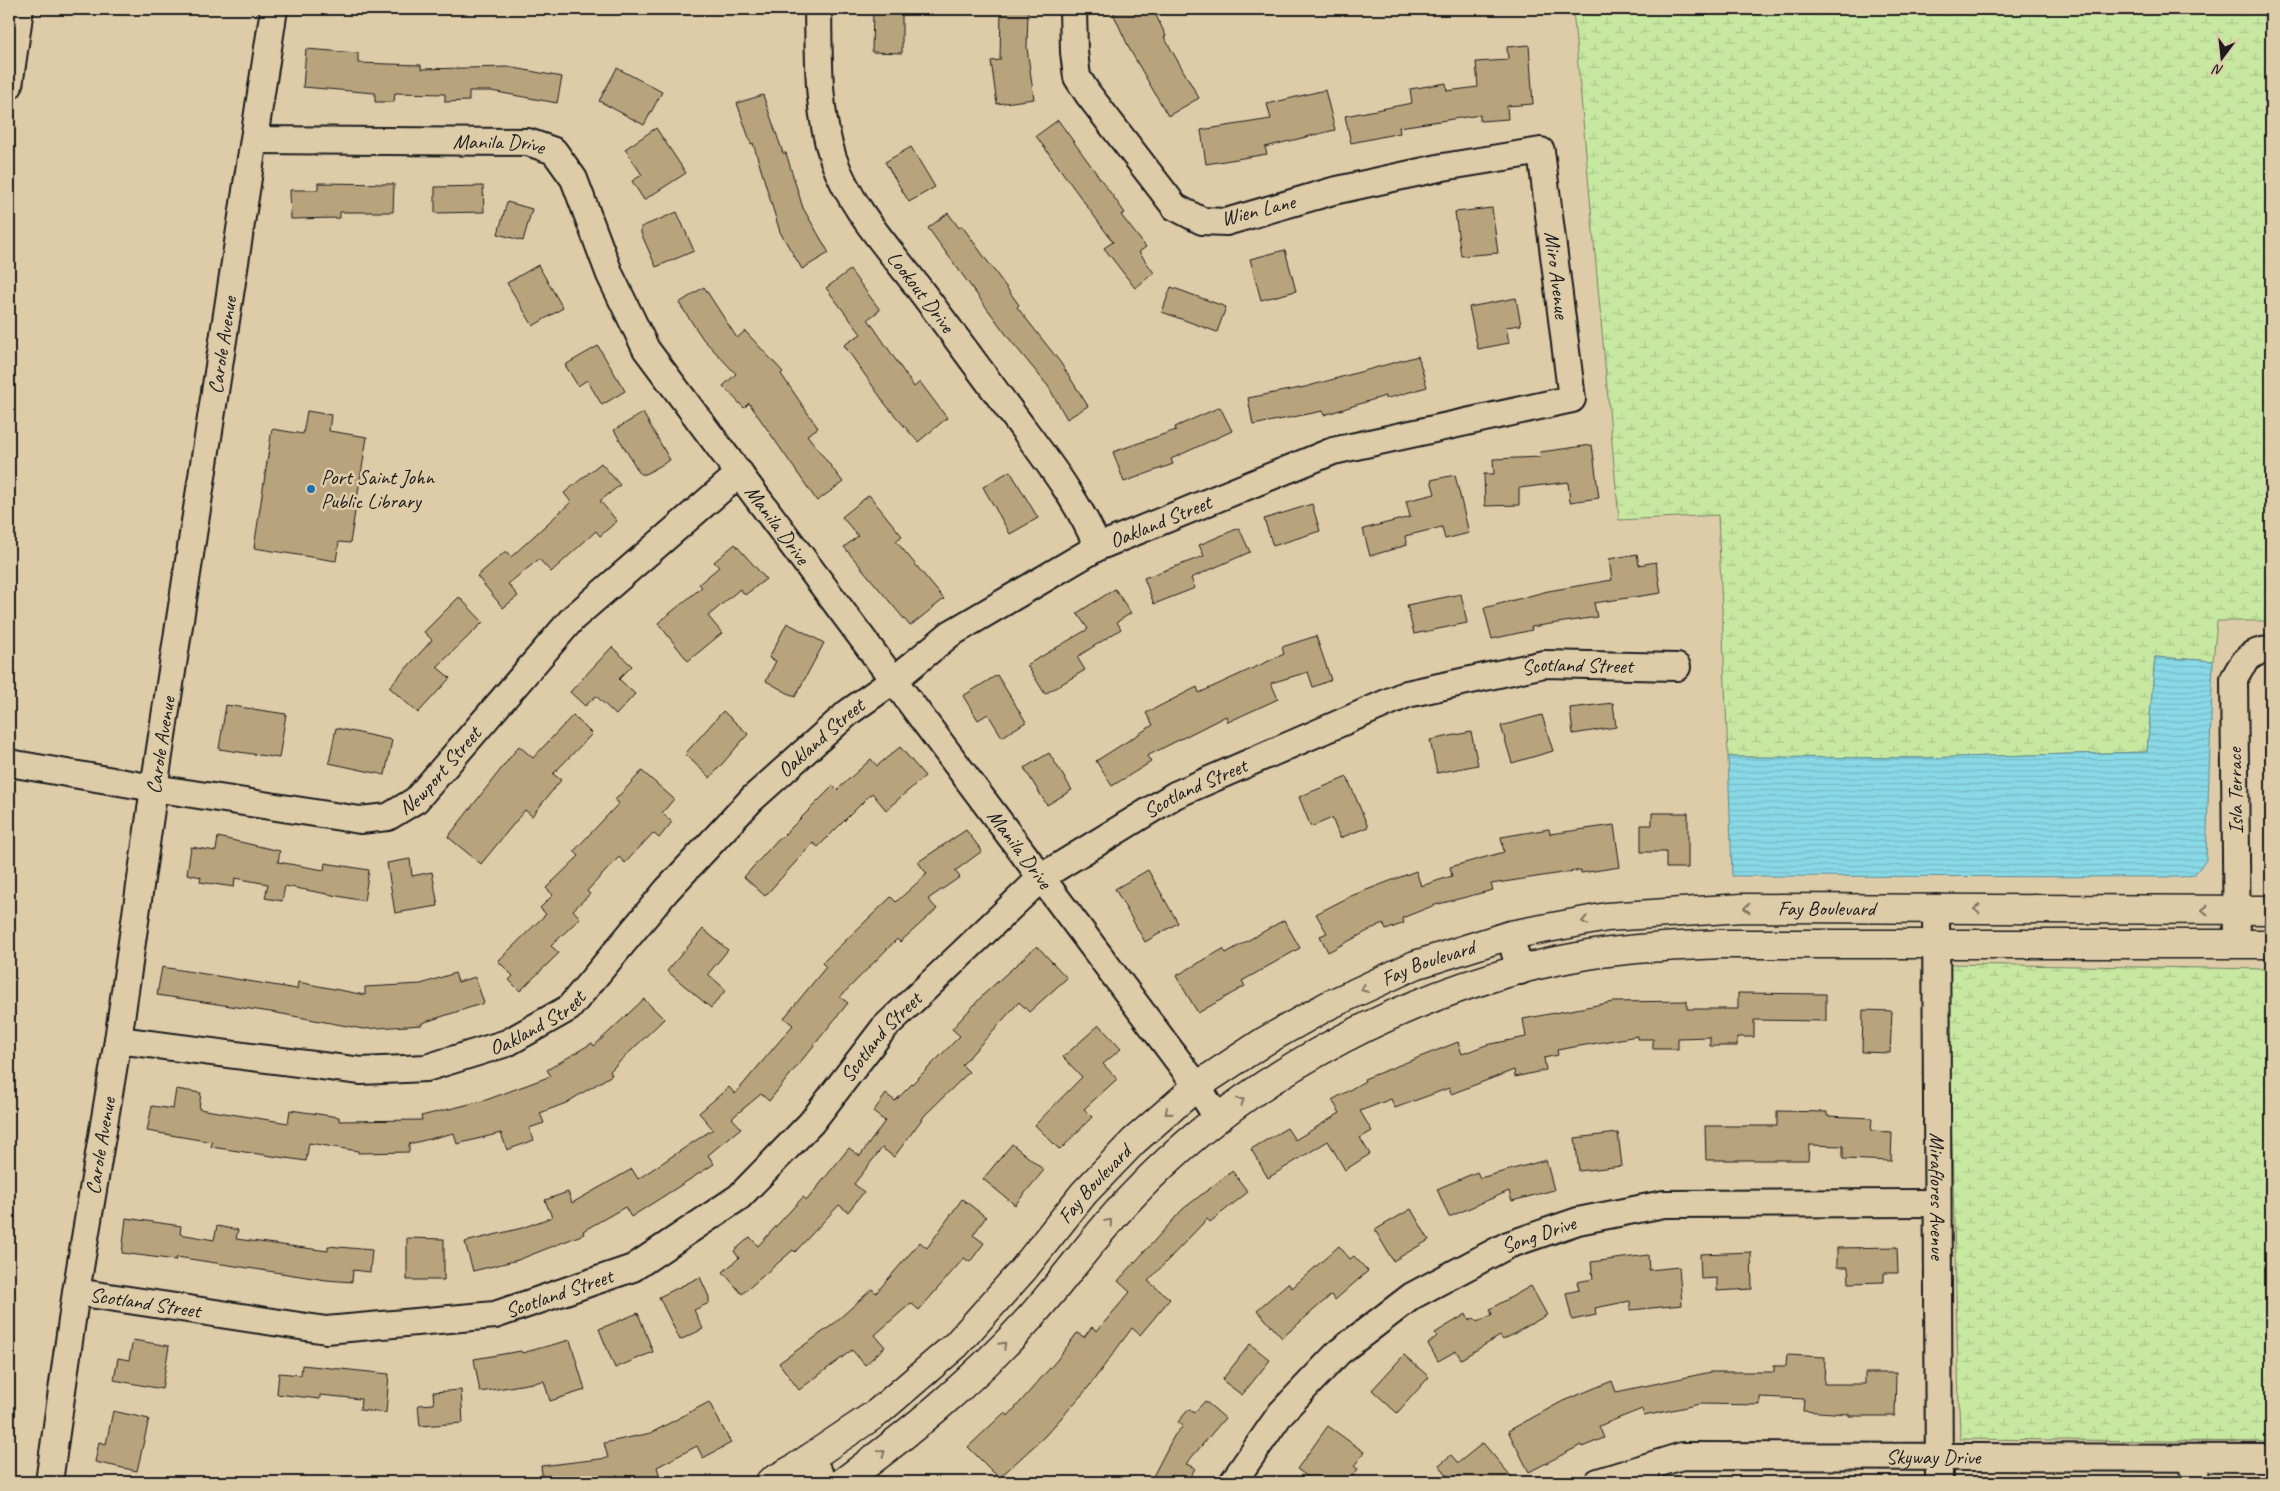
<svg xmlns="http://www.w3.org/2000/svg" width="2280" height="1491" viewBox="0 0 2280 1491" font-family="Caveat,sans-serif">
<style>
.wetland{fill:url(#wetland-marsh);stroke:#72825e}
.water{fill:url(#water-rules);stroke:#5d8d95}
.building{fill:#b8a37d;stroke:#1c1c1c}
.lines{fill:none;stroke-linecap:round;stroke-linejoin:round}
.minor-casing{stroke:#1c1c1c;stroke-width:30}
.major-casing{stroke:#1c1c1c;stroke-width:31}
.minor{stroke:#decca9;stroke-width:26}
.major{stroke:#decca9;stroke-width:28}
.oneway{stroke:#7d7462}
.poi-dot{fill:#1f6fb2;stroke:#decca9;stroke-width:2}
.labels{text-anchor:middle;stroke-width:5;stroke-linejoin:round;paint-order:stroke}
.street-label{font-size:21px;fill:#1c1c1c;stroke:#decca9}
.poi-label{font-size:21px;fill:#1c1c1c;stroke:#decca9;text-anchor:start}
</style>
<defs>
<pattern id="wetland-marsh" width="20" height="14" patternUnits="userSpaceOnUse" patternTransform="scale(1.25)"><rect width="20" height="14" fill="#c7e8a1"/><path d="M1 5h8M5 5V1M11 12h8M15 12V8" fill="none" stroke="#aac68a"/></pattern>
<pattern id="water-rules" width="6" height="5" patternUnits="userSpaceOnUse" patternTransform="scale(1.25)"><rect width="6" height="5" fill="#89d9e6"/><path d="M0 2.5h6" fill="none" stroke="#76bac5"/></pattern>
</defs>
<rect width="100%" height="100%" fill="#decca9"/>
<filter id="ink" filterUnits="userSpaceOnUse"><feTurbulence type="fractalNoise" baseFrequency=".02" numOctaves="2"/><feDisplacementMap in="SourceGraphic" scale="10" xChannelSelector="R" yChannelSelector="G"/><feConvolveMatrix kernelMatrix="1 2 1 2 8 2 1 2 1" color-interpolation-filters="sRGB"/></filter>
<g filter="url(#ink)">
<path class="wetland" d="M1573,9L2271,10V621H2217L2213,661L2155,657L2147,752L1922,758L1728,757L1718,515L1619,520Z
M1947,964L2271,969V1442L1960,1439Z"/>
<path class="water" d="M2155,657L2213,661L2206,860L2194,875L2181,877L1732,876L1728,757L1922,758L2147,752Z"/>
<path class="building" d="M873,9H902V53L872,52Z
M1001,9H1028L1027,48L1034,99L997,104L991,61L1000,60Z
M1124,9H1153L1166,36L1164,37L1199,98L1168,116L1130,50L1113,13Z
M1529,45L1533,104L1507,106L1508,119L1480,121V115L1399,127L1400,133L1351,143L1345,116L1412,103L1410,89L1446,83L1447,91L1478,87L1476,62L1508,60L1507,47Z
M306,49L358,53V63L421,65V69L509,67L562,77L557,103L491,91H469V101L445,102V94L395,93L394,102H375V93L303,87Z
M617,68L662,92L644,125L599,101Z
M1325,90L1335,130L1265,147L1267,154L1206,164L1201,130L1271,119L1267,104Z
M763,95L783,153H786L803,208L829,253L802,269L780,232L753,143L751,144L737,103Z
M1058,120L1125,213L1121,215L1146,247L1139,252L1154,273L1135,288L1104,248L1113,242L1036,136Z
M656,128L686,173L644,200L632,181L642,175L625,149Z
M911,147L935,187L909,202L885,162Z
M318,183L394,184L393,212H340V218L291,219L290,190H318Z
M483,186L484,212L435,213V187Z
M507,202L532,209L523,241L498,234Z
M1492,208L1498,253L1461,256L1455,212Z
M677,212L694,251L656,267L641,233V227Z
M948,213L959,228L962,226L1019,305L1017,307L1060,362L1088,406L1067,419L1048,386L1011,341L928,228Z
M1285,250L1296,291L1261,300L1250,259Z
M538,265L563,308L533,326L507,283Z
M850,270L880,310L868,319L914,387L920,382L947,418L918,442L886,405L844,345L861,334L826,288Z
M704,287L737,338L745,331L783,372L781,374L818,428L807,435L843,482L817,501L749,403L744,408L723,386L736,374L703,339L679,303Z
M1171,287L1226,307L1217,332L1162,312Z
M1516,298L1521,325L1506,327L1509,343L1478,349L1469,307Z
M598,346L625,391L602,405L587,380L578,386L565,365Z
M1418,356L1427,387L1385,399V396L1324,415L1323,411L1253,425L1248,398L1305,387Z
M1220,407L1232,431L1171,459L1173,464L1124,482L1113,452L1176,430L1175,427Z
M307,411L331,415L329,431L367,437L350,543L339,542L336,561L254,548L272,429L303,434Z
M643,413L670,460L646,474H640L614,430Z
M1592,445L1599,498L1570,502L1568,482L1519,488V505L1485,506L1484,474H1494L1493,459L1541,457L1540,452Z
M601,463L620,485L600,501L617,521L600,536L596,531L551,572L539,559L508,584L518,596L503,608L477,576L506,551L511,557L571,502L564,493Z
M1010,471L1038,518L1010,534L983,487Z
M1455,475L1469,533L1445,539L1442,527L1405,536L1407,545L1370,556L1363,529L1410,517L1406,501L1435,494L1431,480Z
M869,495L902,536L896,541L944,599L910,626L844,547L858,536L842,517Z
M1312,504L1320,531L1273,546L1264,519Z
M1239,528L1250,552L1191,578L1195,588L1154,604L1144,578L1204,556L1199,545Z
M735,544L766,579L745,595L740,589L708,616L722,633L688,661L658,623L702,587L699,584L719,567L714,562Z
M1637,554L1639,565L1656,562L1661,593L1594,603L1597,617L1531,627L1532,630L1492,639L1484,608L1548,591L1612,580L1609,559Z
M1115,589L1131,613L1117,622L1121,629L1077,657L1085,670L1045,694L1027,665L1088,629L1077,613Z
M1461,594L1467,623L1414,634L1407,605Z
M459,597L483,622L437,667L450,678L418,713L389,687L432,640L424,632Z
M787,623L824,643L795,697L766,681L776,661L769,658Z
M1316,636L1331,680L1313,687L1308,672L1271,683L1278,699L1228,722L1226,716L1147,756L1151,762L1112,786L1096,761L1153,725L1146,713L1197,687L1199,693L1284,654L1282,647Z
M612,647L632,666L619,679L635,694L616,715L596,696L585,706L570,692Z
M997,675L1026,722L1002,737L988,714L978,720L963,696Z
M1613,703L1616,727L1573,734L1570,708Z
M226,705L286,714L279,758L219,749Z
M723,711L748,734L710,778L685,754Z
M573,715L592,734L553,774L561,780L532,816L525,810L481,864L448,837L519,746L533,758Z
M1542,715L1553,751L1512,763L1501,726Z
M336,728L392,740L385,775L329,763Z
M1471,732L1478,765L1437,773L1430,740Z
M900,747L925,776L886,810L872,793L818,847L813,843L765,896L744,877L780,837L781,838L833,786L837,790L871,759L877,766Z
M1049,753L1072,790L1047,805L1024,768Z
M642,771L674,799L662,813L672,822L659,838L653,833L625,863L619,857L587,891L590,894L573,910L580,918L551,946L559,953L520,991L509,980L513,976L498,961L546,914L540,908L553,895L546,888L579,856L574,851L619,803L615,800Z
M1347,777L1368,827L1340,838L1332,818L1311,827L1299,797Z
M1652,813H1688V868H1666V852H1641V825H1652Z
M1614,825L1620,867L1581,873V870L1491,884L1493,890L1435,905L1402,918L1404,923L1386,930L1383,923L1328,952L1320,936L1327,933L1316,914L1351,896L1416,871L1421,886L1452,876L1450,867L1504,852L1501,837L1549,829L1550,834Z
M966,830L982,851L955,871L960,877L928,899L937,909L900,942L897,939L840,997L848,1003L769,1101L761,1094L732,1118L741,1128L708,1155L714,1164L631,1217L625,1207L583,1231L584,1234L518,1260L473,1271L465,1242L522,1228L552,1217L545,1200L568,1192L572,1203L632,1169L638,1179L713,1129L699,1113L729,1087L735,1094L793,1025L784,1018L826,967L822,963L891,897L896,902L927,874L918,862Z
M218,837L280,851L278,862L324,870L325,863L369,870L364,901L285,886L282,901L265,898L268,884L235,878L234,887L200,882L201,877L187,874L191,847L216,851Z
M410,859L412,876L432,872L438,906L395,913L387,863Z
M1148,870L1178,923L1145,942L1115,889Z
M1284,920L1300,948L1242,981L1245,986L1198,1013L1176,976L1223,949L1226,953Z
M703,929L728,950L708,974L726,990L711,1008L667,971Z
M1037,946L1067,978L1029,1012L1019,1002L962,1065L969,1072L925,1115L894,1157L882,1148L854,1184L864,1192L848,1212L839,1205L795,1252L793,1250L742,1294L723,1272L739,1258L734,1251L750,1237L758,1246L803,1197L807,1200L849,1148L860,1156L885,1121L873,1112L886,1094L895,1101L960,1036L952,1029L984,994Z
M162,967L297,989L298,982L365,995V987L421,984L455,973L458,982L475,977L484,1003L422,1023V1025L363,1029L277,1013L157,995Z
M1738,993L1826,994V1021L1754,1020V1037H1737V1046H1710V1037L1678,1038V1049H1653V1039H1637V1036L1557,1050L1558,1055L1544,1058L1546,1070L1515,1077L1514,1070L1451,1094L1449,1088L1395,1108L1391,1099L1360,1111L1372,1131L1360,1138L1370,1154L1345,1170L1328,1141L1268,1178L1251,1149L1287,1128L1295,1140L1340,1113L1332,1100L1365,1081L1364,1079L1458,1042L1462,1054L1486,1045L1526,1037L1523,1019L1613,1002L1687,1001V1009H1738Z
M644,999L664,1019L610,1071L612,1075L566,1103L540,1113L544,1123L529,1128L534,1140L507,1150L501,1133L457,1144L454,1133L409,1144V1152L358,1153V1151L309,1143L306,1161L211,1147L212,1142L147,1131L152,1106L173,1109L176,1089L201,1093L199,1109L288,1123L290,1110L339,1117V1121L422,1120L421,1116L486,1100L551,1076L547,1070L592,1043L594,1046Z
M1863,1010L1892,1011L1890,1053L1862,1052Z
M1099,1025L1121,1049L1103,1064L1117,1079L1084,1109L1092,1117L1060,1150L1035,1125L1082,1077L1063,1057Z
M1777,1111L1827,1112V1116L1872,1118L1871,1131L1892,1132L1891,1161L1843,1159V1146L1809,1145L1808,1160H1706L1705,1126H1777Z
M1618,1133L1622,1166L1579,1171L1575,1138Z
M1012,1144L1044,1170L1015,1205L983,1179Z
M1546,1160L1554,1190L1512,1201L1509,1191L1449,1217L1437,1189L1477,1172L1480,1178Z
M1232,1171L1248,1192L1210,1222L1207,1219L1148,1281L1170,1299L1140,1335L1132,1328L1087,1389L1045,1436L999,1478L968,1447L1005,1412L1008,1416L1057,1360L1077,1333L1084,1337L1092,1327L1097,1331L1130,1292L1118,1281L1183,1209Z
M962,1199L986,1217L973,1235L984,1243L970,1262L964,1258L919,1310L911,1303L875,1335L885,1347L865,1365L852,1350L799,1390L779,1363L831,1326L872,1289L876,1293L920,1242L927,1248Z
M1411,1209L1429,1240L1393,1261L1375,1230Z
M126,1218L181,1226L180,1234L214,1240L217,1226L238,1230L236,1239L328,1251V1246L372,1250L370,1272L353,1270L352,1282L326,1280L177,1257L176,1260L122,1253Z
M407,1238L444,1239V1280H407Z
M1339,1246L1350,1259L1354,1256L1368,1271L1335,1300L1331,1295L1282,1338L1257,1310L1288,1283L1292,1288Z
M1897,1247L1898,1273H1884V1282L1849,1283L1848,1267H1837V1248Z
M1751,1252L1752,1289L1717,1291V1278L1701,1279L1700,1254Z
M1648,1255L1649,1270L1679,1267L1682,1305L1631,1310L1630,1301L1595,1308L1596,1315L1572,1320L1566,1293L1579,1290L1577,1282L1593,1279L1591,1262Z
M700,1277L709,1297V1303L694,1310L703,1329L680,1340L659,1297Z
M1531,1286L1547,1315L1503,1340L1500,1336L1461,1359L1456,1351L1438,1361L1428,1344L1437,1336L1435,1333L1466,1314L1469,1321L1474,1318L1477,1322L1492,1315L1490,1309Z
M638,1313L653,1352L615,1368L599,1329Z
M133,1340L169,1346L162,1389L114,1380L118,1358L129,1360Z
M570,1340L585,1390L550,1401L544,1381L480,1392L474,1359L521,1351L522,1353Z
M1250,1344L1270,1360L1242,1395L1222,1380Z
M1404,1355L1429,1377L1397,1413L1372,1390Z
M1787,1355L1825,1357L1824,1384H1865V1373H1896L1895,1416H1849V1414L1803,1411L1804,1399L1760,1397V1405L1700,1404L1644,1416L1642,1409L1599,1426L1604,1438L1582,1447L1581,1445L1529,1472L1508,1431L1563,1401L1612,1381L1616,1392L1711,1372H1774V1366H1786Z
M302,1365L389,1374L386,1413L360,1410L361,1399L320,1395V1399L277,1394L279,1373L301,1375Z
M461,1390L463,1423L420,1426L418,1405L434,1404L433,1392Z
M1205,1401L1225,1418L1186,1464L1195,1468L1188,1482H1150L1174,1436L1183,1426L1178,1422L1189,1409L1194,1413Z
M709,1402L731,1443L703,1458L697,1446L657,1467L660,1477L636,1482H543L541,1466L608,1458L604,1443L651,1433Z
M113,1411L149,1419L137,1471L95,1462L99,1442L106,1444Z
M1328,1426L1364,1452L1354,1466L1358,1469L1348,1482H1341L1332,1476L1328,1482H1315L1297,1469Z
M1483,1443L1516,1482H1453L1439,1465L1451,1455L1458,1463Z"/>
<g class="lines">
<defs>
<g id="minor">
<path id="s1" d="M818,9C819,58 817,111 833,158C849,204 882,241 911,278C944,321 976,365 1008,408C1041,453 1076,496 1098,547"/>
<path d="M9,86L20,9"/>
<path id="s2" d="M255,140L528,142L554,151L574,179L610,275L646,349L1197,1086L1217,1117"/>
<path id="s3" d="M9,763L154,788L360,820L388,817L416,800L573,618L740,473"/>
<path id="s4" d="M1936,908L1939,1482"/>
<path d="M1510,935L1520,971"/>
<path d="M2237,944L2234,679C2242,662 2251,650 2271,650"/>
<path id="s5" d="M118,1040L361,1071L426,1068L507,1043L569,1008L667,890L752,799L849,712L894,680L950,634L1098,547L1333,451L1572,399L1541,151L1443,167L1333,191L1226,222L1202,221L1175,207L1088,94L1077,77L1074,52L1073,9"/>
<path id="s6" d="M76,1292L326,1330L495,1315L633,1268L739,1197L811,1123L884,1028L1043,876L1175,795L1407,694L1544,664L1677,667"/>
<path d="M809,1458L825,1482"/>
<path id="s7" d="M49,1482L76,1292L118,1040L154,788L274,9"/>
<path id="s8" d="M1233,1482L1281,1413L1339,1352L1412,1296L1508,1245L1578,1221L1664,1204L1936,1203"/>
<path id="s9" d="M1598,1482L1682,1456L2271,1458"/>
<path d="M2194,1482L2195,1458"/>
</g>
<g id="major">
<path id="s10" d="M770,1482L795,1468L877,1413L956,1345L1022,1271L1084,1193L1134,1141L1197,1086L1265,1041L1329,1005L1415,965L1510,935L1607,917L1742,908L2271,910"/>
<path d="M843,1482C909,1433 972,1382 1028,1320C1065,1279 1096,1233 1135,1193C1249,1072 1424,982 1588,955C1632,948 1677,946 1722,944H2271"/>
</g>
</defs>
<use href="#minor" class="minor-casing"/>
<use href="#major" class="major-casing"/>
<use href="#minor" class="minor"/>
<use href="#major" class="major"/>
</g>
<defs><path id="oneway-chevron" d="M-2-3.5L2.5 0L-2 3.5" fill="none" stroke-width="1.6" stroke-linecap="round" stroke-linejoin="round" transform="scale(1.25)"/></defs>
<g class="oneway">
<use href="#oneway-chevron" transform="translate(1747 908) rotate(179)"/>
<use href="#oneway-chevron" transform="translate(1977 909) rotate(-179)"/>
<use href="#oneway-chevron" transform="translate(2205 910) rotate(-180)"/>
<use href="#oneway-chevron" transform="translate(1585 921) rotate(169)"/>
<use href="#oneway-chevron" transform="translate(1364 989) rotate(155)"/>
<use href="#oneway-chevron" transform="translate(1241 1101) rotate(-35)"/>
<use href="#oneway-chevron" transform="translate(1168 1112) rotate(139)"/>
<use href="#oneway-chevron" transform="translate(1109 1222) rotate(-49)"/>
<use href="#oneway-chevron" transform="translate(1003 1345) rotate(-45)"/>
<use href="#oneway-chevron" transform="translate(882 1453) rotate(-36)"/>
</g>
</g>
<circle class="poi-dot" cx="311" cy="489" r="5"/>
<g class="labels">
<g class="street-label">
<text dy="7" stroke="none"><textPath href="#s2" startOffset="244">Manila Drive</textPath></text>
<text transform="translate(1258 210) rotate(-14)" y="7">Wien Lane</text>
<text transform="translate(1557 275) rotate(83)" y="7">Miro Avenue</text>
<text dy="7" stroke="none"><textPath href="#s1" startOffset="311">Lookout Drive</textPath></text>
<text dy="7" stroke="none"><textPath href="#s7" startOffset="1150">Carole Avenue</textPath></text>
<text dy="7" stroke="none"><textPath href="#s5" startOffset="1241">Oakland Street</textPath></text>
<text dy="7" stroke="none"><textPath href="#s2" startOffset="739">Manila Drive</textPath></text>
<text dy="7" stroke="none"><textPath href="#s6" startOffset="1720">Scotland Street</textPath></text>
<text dy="7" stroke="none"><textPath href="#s5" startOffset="836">Oakland Street</textPath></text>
<text dy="7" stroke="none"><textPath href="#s7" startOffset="745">Carole Avenue</textPath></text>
<text dy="7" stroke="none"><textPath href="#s3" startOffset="454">Newport Street</textPath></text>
<text dy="7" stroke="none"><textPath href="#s6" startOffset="1315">Scotland Street</textPath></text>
<text transform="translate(2235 791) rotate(-91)" y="7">Isla Terrace</text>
<text dy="7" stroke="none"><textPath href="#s2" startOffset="1144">Manila Drive</textPath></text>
<text dy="7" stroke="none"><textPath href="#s10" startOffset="1254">Fay Boulevard</textPath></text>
<text dy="7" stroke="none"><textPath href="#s10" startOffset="849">Fay Boulevard</textPath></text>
<text dy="7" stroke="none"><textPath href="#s5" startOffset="431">Oakland Street</textPath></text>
<text dy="7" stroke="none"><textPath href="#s6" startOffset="910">Scotland Street</textPath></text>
<text dy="7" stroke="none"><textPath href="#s7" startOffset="340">Carole Avenue</textPath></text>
<text dy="7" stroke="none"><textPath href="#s10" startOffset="444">Fay Boulevard</textPath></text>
<text dy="7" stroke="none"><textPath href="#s4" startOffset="288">Miraflores Avenue</textPath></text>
<text dy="7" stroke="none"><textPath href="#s8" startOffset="401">Song Drive</textPath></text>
<text dy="7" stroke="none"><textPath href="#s6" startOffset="490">Scotland Street</textPath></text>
<text dy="7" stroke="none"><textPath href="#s6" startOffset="70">Scotland Street</textPath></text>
<text dy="7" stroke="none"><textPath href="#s9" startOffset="339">Skyway Drive</textPath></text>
</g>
<g class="poi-label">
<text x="321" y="484">Port Saint John<tspan x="321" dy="24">Public Library</tspan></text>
</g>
</g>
<rect width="2280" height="1491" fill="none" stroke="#decca9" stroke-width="30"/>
<rect x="15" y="15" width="2250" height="1461" fill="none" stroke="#1c1c1c" stroke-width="2" filter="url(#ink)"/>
<g transform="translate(2222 58) rotate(195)" stroke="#decca9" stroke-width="4" paint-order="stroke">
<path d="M0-4L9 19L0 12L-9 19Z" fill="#1c1c1c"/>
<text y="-8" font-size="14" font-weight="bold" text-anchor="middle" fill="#1c1c1c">N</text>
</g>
</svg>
